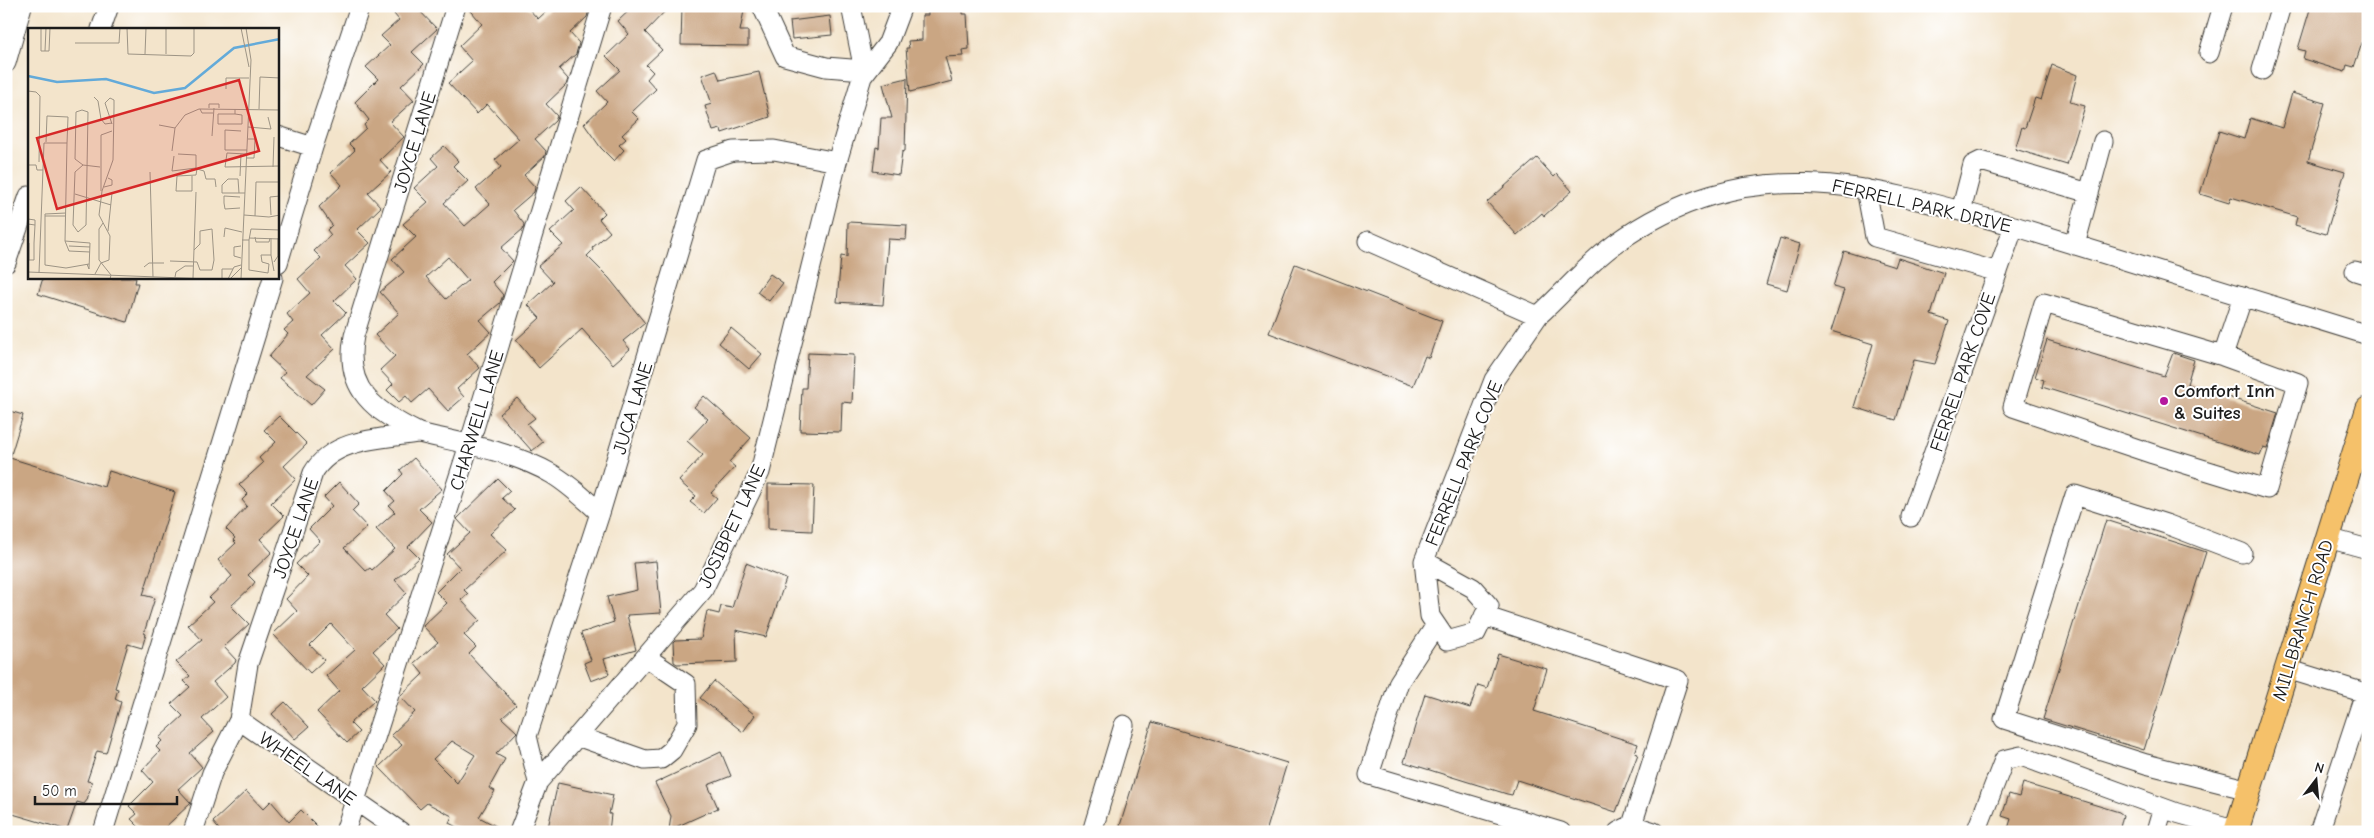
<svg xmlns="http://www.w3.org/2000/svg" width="2374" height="838" viewBox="0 0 2374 838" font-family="'Comic Neue',sans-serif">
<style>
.building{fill:#caa683;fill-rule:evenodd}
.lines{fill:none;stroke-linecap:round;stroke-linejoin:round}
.minor-casing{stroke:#3c3a36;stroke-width:21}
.major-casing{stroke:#3c3a36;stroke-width:26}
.minor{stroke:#fff;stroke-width:19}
.major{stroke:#f5c16b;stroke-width:24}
.poi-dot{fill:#b5179e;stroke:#fff;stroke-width:2}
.labels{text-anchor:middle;stroke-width:4;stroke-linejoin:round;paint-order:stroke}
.street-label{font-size:19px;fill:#1c1c1c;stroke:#fff}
.poi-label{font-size:19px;font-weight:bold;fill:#1c1c1c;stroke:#fff;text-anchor:start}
.inset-river{fill:none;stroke:#63aad9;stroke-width:2.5}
.inset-road{fill:none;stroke:#9d9485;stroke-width:1}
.view{fill:#d62828;fill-opacity:0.15;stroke:#d62828;stroke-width:2.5}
.inset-edge{fill:none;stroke:#1c1c1c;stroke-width:2.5}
</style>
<rect width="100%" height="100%" fill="#fff"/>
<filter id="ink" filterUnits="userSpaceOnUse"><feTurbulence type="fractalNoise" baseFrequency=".02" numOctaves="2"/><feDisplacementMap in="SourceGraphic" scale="10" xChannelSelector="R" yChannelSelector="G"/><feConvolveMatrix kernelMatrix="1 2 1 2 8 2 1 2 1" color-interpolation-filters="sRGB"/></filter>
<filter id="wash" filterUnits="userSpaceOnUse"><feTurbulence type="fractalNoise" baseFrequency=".0096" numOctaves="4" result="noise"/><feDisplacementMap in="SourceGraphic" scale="20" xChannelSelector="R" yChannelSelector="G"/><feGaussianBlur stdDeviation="1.12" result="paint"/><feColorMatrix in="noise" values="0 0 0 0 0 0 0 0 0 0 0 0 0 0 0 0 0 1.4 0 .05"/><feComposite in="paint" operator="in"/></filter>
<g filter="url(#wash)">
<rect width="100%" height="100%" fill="#f3e4cb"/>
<g id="blocks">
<path class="building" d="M402,6H415L437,29L412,52L424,64L401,86L414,100L390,122L404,137L380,160L391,172L368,193L381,207L357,230L370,243L345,266L357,279L334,301L346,313L322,335L335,349L307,375L325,389L311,405L280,378L285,372L269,357L288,334L284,330L293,322L287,314L310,293L298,279L321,258L314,251L331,235L327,230L332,225L319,207L342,185L331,173L355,150L349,144L366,128L364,125L369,120L355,102L378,79L366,67L390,45L381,36L399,20L394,14Z
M467,6H526L538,19L552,6H590L587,17L570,33L579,43L576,54L559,69L568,79L566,85L546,104L557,116L555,121L535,139L546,151L545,156L524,175L535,187L534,192L513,210L524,224L523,229L501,248L513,261L492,282L503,295L500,303L480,320L491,332L467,354L480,368L457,389L464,397L448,411L428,389L412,403L406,396L399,402L387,390L393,384L380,370L395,356L375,335L399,313L380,292L404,272L392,259L416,237L403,224L428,202L414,188L438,166L431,158L444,146L458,161L453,166L468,181L444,203L465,226L490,204L476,189L501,167L495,160L519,139L487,104L477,114L448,83L472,61L459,46L482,24ZM448,257L468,280L446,299L426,277Z
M634,6H670L645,32L662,50L646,65L653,72L647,79L656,89L632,112L639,119L622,135L626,139L619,145L624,150L614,161L601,148L584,124L607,102L597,91L620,70L606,56L629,34L618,21Z
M682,6H745L740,31H748V46L681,45Z
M2311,6H2368V25L2354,67L2347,65L2345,72L2303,59L2305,51L2298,49Z
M963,7V14H967L969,49L962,50L963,56L945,57L952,81L910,92L906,48H909L908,41L922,40V15H928V8Z
M830,16L832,35L792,39L790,21Z
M2052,65L2077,75L2070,102L2085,106L2067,165L2015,149L2022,127L2025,128L2035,98L2041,100Z
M716,70L720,80L759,72L770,117L722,133L721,129L713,131L705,106L712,104L702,75Z
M907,78L905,151L902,152L899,175L873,171L876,147L879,148L881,118H892L883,84Z
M2292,93L2325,103L2308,161L2345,172L2326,234L2295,225L2297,217L2231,197L2229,203L2200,194L2219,131L2244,139L2250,118L2282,128Z
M1537,158L1554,177L1557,174L1572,191L1544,216L1542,213L1517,235L1487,202Z
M581,187L605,213L599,219L610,232L592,248L593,250L587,256L609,278L645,323L623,341L630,349L613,364L582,329L539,368L516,340L540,318L528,305L553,282L538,266L563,245L550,232L574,210L566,201Z
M848,222L907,225L906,240L888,239L883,305L837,302L841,256L847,257Z
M1780,238L1800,244L1787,290L1766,284Z
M1844,251L1895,267L1898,258L1944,273L1931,315L1949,321L1935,364L1914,360L1896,420L1854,407L1873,344L1831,331L1844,290L1833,287Z
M1295,264L1442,321L1429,358L1425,356L1413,386L1269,333Z
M770,274L783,283L769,301L757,292Z
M43,278H136L135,283H138L127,322L38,294Z
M731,328L762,354L749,369L719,343Z
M2047,340L2164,376L2173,353L2194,360L2187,384L2278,413L2267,449L2263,448L2260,455L2042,387L2044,380L2035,377Z
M808,353L854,355L852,403L842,402L841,432L800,431L802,388H806Z
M704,396L751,438L729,462L735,467L711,493L717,498L704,513L690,502L696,496L679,481L703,455L687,441L708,419L694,407Z
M517,398L535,418L527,424L543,442L532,451L499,414Z
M6,410L23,415L10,458L104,487L109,471L175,492L143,595L155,598L144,633L146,634L142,648L128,644L115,688L118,689L115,699L121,702L106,753L97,751L87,781L92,782L87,800L84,804L77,802L67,830L6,812Z
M279,416L307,444L284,466L296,479L271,503L284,516L260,539L272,552L248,575L255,582L252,586L231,606L249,624L224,647L236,660L235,663L213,682L226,697L202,719L214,732L190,753L202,767L178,789L191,803L160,832H144L131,819L137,814L129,806L153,782L142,770L160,751L156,747L162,741L159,738L183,716L171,704L190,687L184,681L190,676L176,662L202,640L188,625L213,602L209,598L232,576L218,560L236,543L233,540L235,538L226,529L247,506L242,500L248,494L239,485L263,463L259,458L276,442L264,430Z
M414,458L442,489L419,509L432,522L408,547L419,558L395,580L407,593L384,615L397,629L373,651L385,664L362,686L375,700L350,723L359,732L347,743L317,712L339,691L326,676L355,650L331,624L310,645L324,660L310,673L273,634L297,611L286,599L308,576L296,564L320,541L309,529L332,506L324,497L339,482L359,504L352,511L367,527L344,548L366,571L370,568L372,570L395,549L376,529L395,512L389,506L395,501L386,491L403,474L400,470Z
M498,479L510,491L502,498L515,510L490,534L507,550L464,590L468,594L461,600L480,620L464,635L476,647L469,654L516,705L502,718L517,732L496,754L505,759L489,788L495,791L479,817L507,832H466L449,823L452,816L427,803L420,809L379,767L402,745L391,735L415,712L400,696L423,674L414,663L438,642L423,626L447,603L436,592L460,568L447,554L470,533L457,519ZM452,741L475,755L457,783L433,759Z
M768,484L814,485L812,531L768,529Z
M2106,520L2206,552L2144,750L2043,719Z
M656,561L661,613L627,615L636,650L604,659L609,674L591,681L584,663L591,660L581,633L614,622L607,597L637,590L634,563Z
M746,563L786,579L766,637L736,630L737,662L677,664L674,662L673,642L675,640L701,639L707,611L719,614L721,606L732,608Z
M1498,654L1547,669L1534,711L1638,744L1635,753L1638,754L1616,812L1517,780L1512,795L1507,794L1404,762L1425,694L1470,708L1478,685L1487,688Z
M714,681L755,715L743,732L700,698Z
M285,702L309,727L295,739L272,714Z
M1152,722L1287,763L1266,832H1118Z
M721,752L731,776L708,785L718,808L669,830L671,816L655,783Z
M558,783L613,795L609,814H611L609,832H547Z
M2023,783L2119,812L2123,815L2119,832H2007L2011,819L2002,816L2009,794L2019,797Z
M246,791L263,809L271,801L289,822L301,810L323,832H221L213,822Z"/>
</g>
</g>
<g filter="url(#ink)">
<use href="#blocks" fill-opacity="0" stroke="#3c3a36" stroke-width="1"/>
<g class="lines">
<defs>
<path id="minor" d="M762,6L785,56L826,67L864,70
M101,29L109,6
M2209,53L2223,6
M6,63L22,6
M2262,70L2281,6
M861,78L888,43L902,6
M278,136L313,147L278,263
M313,147L360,6
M1866,189L1875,237L1998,272
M2089,193L2103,141
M1961,211L1973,165L1981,161L2089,193L2075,245
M1368,241L1538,316C1564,293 1586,265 1615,244C1748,148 1870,185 2014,226L2368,335
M6,263L29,196
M2355,271L2368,275
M2223,356L2044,303L2013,407L2153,454L2267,489L2298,383L2223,356L2243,296
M419,433C461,443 515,452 552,474C570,485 585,499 600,513
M1911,517L2014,226
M2328,538L2368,549
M2242,553L2166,524L2075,495L2004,719L2146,764L2249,790
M1424,561L1473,588L1489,606L1476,633L1447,641L1430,616L1424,561L1494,380L1538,316
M1484,616L1678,680L1632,825L1618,832
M1436,625L1399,682L1369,775L1561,832
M2287,669L2365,693L2319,832
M239,720L401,832
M577,736L645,760L661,759L672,750L687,724L686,684L646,657
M538,782L527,736L600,513L706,160L733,151L774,150L837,162
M1632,825L1654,832
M103,832L273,278
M193,832L212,773L239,720L248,664L313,473C334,437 383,439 419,433C376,412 343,390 354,336L456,6
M345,832L469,445L602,6
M519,832L538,782L703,590L760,472L837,162L864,70L851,6
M1092,832L1124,725
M1976,832L2004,760L2021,756L2177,813L2237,830
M2156,832L2163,808"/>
<path id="major" d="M2236,832L2368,409"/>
</defs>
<use href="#minor" class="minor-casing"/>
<use href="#major" class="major-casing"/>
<use href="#minor" class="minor"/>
<use href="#major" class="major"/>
</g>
</g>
<circle class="poi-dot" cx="2164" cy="401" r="5"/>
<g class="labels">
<g class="street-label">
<text transform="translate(414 142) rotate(-73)" y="7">JOYCE LANE</text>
<text transform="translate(1922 205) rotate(13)" y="7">FERRELL PARK DRIVE</text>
<text transform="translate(1962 372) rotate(-71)" y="7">FERREL PARK COVE</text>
<text transform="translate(632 408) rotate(-73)" y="7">JUCA LANE</text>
<text transform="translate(476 420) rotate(-73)" y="7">CHARWELL LANE</text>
<text transform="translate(1463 463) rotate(-68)" y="7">FERRELL PARK COVE</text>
<text transform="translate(731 526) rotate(-65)" y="7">JOSIBPET LANE</text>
<text transform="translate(295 528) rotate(-71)" y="7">JOYCE LANE</text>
<text transform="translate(2302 620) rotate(-73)" y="7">MILLBRANCH ROAD</text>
<text transform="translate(308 768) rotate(35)" y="7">WHEEL LANE</text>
</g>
<g class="poi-label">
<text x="2174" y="397">Comfort Inn<tspan x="2174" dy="22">&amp; Suites</tspan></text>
</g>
</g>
<g transform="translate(28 28)">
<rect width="251" height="251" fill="#f3e4cb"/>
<path class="inset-river" d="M0,48L29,54L78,51L126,65L157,60L206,20L252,11"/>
<path class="inset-road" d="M13,0V23H21L22,0M99,0L100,26L163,28L166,25V0M213,0L221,39M47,15H91L92,0M17,23L18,0M117,26L118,0M138,26V0M198,61V50H221M0,63L8,64L12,68L11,134M66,69L70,73L73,91L77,96L84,95M181,80V76H191V80M172,81L174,85H185M231,81L232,49L252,50M54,82L60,84L58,197L50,204L45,197L47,144L55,137L47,131L48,84ZM207,86H190V96H214V87L207,86V81M131,97L147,100L157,87L171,81L252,82M220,99L243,101L240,89M213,103L197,102V122H219M184,108L186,80M18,114L19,88L40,89L39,115M144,123L147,100M218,126L199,125L197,139L252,138M146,128L144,143L168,140V127L150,126M219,130H226L227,111H220M0,137H8L9,142H15M55,137L72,139M245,139L246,109M169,141L176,143L178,151H187L188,159M122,144L125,249M164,148V163H148L149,148L168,147L169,141M212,148L213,126M76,159L84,157V152L80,150M73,163V107L84,103M211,165L210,151H200L194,157V165H217M47,166L83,177M212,180L197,181L196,175V168L212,169M38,185L17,186V237L38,240L61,236M216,187L241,189L252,187M243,187L242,169L252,168M17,188H38M227,188L228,154H252M0,191L7,192V197L0,196M75,195L71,201V232L83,247L82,251M80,203L84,165M196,209L197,200L214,204M227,209L228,214H241L242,210M221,210L252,211M214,212H221V242L240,245L241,236L234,234L233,227H243L246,243M221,212L223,201L252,202M37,213L41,223L62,224M1,215V232H6V215M6,215L7,197M41,218L62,219M243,227V210M213,230L206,228V219L213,218M142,233L169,234L172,242H184L186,232L184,201L172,203V216L166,222M246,234L250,228V210M116,239L121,235H136M0,244L181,251M11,245L16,115H39L37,213L62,215L61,241L59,236M67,246L73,235L81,232L82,208L71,187L74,163L85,132L86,80V72L82,70L77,75L84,96M147,249L148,244L157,238H165M165,250L168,164M194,251V241H205M200,251L206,239L213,237M202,251L213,240M213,251L223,32L218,0"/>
<path class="view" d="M211,52L231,123L29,181L9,110Z"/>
<rect width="251" height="251" class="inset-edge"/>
</g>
<rect width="2374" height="838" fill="none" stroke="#fff" stroke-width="25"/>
<g transform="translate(2316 780) rotate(16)" stroke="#ffffff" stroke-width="4" paint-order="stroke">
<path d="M0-4L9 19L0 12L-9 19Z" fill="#1c1c1c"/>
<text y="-8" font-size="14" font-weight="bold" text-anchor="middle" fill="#1c1c1c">N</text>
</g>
<path d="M35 796v8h142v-8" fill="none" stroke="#1c1c1c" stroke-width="2.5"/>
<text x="42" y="796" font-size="15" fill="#1c1c1c" stroke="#ffffff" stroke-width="4" paint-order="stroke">50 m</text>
</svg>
